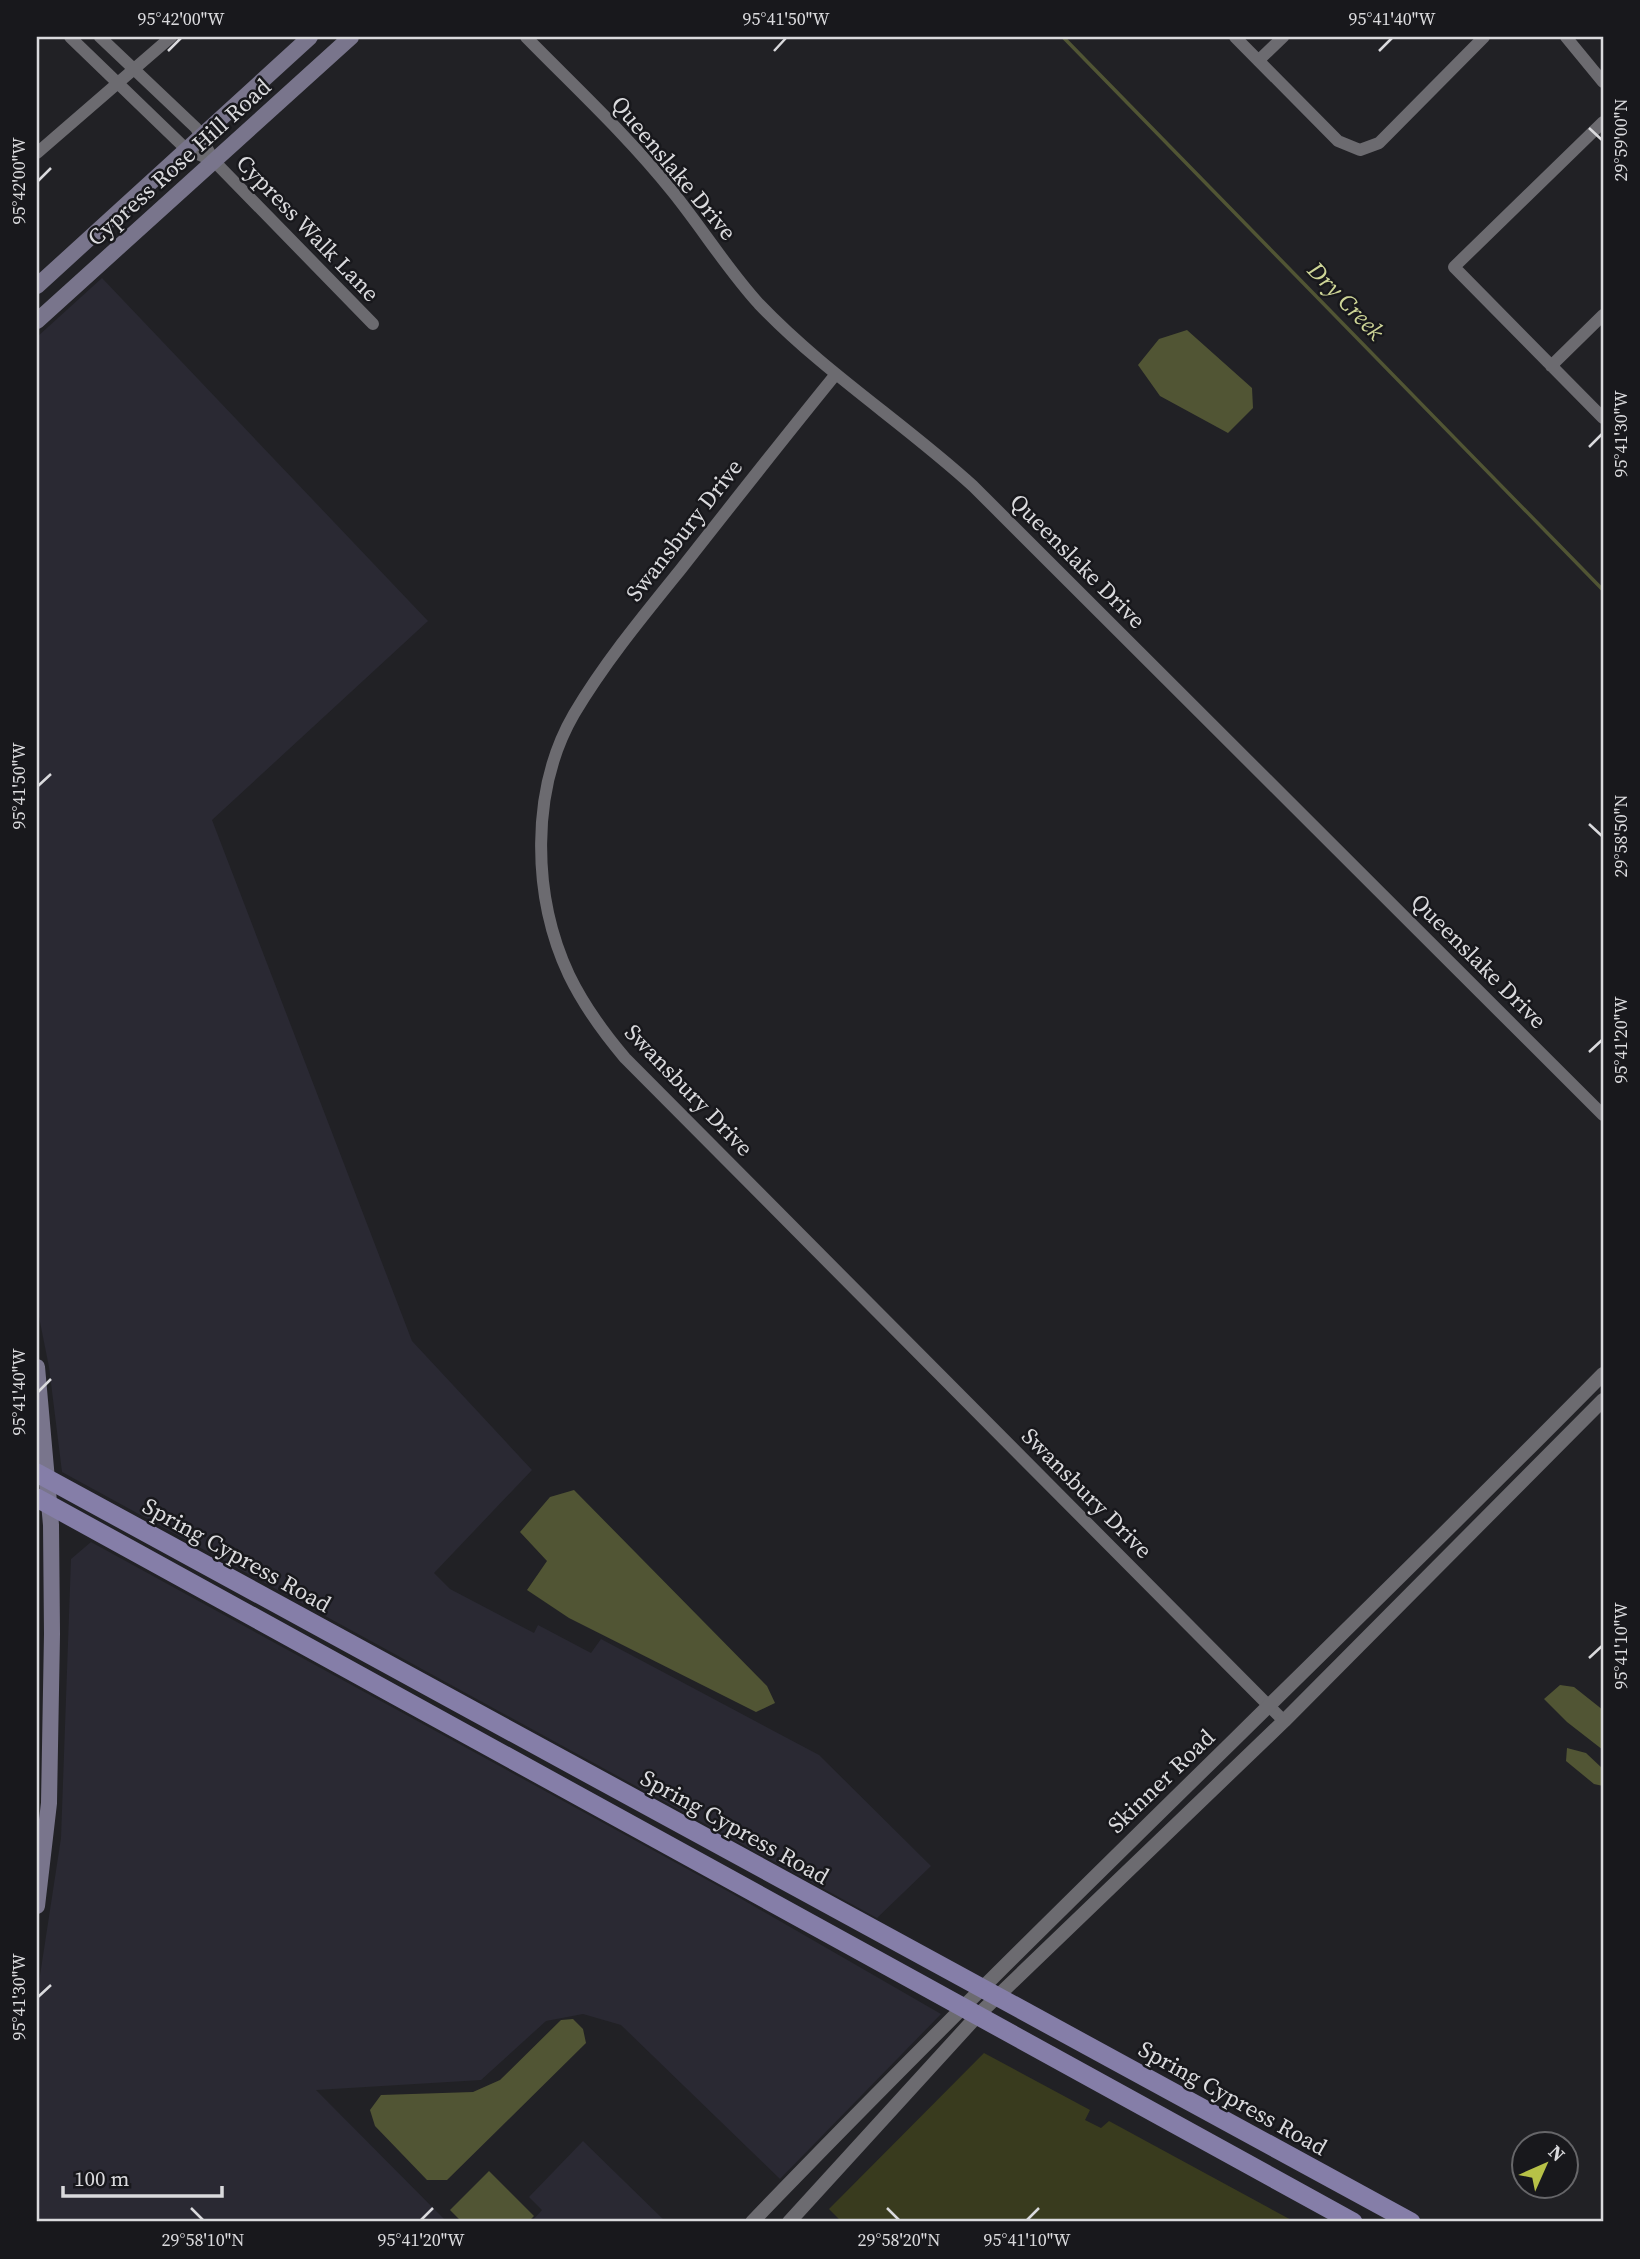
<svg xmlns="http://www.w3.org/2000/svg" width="1640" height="2259" viewBox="0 0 1640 2259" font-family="'Source Serif 4',serif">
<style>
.built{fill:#2a2933}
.green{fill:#393b1e}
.water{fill:#515534}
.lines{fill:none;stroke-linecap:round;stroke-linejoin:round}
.stream{stroke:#515534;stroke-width:3.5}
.minor{stroke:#6c6b70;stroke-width:12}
.tertiary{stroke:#6c6b70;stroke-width:14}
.secondary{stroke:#79758c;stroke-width:16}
.primary{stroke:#857ea8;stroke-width:19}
.ticks{fill:none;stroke:#dadadd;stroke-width:2.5}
.labels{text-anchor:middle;stroke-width:5;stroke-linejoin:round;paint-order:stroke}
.street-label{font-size:23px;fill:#dadadd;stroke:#18181c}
.water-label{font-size:24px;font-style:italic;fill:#ced597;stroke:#18181c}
.neatline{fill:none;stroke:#dadadd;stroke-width:2.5}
.ticks-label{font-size:18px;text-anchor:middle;fill:#dadadd}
</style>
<rect width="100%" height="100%" fill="#212125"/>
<path class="built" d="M102,278L428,621L212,820L412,1341L532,1470L434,1573L450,1589L534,1633L538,1625L591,1653L601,1639L819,1755L931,1866L877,1918L62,1472L49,1367L37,1307V337Z
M91,1542L731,1893L941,2014L780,2179L621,2025L583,2014L546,2021L481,2080L316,2090L447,2222H37V1995L61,1838L71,1559Z
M583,2141L666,2222H531L542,2210L529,2197Z"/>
<path class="green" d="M984,2053L1090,2110L1085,2120L1101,2128L1109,2121L1295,2222H842L829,2209Z"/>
<path class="water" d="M1187,330L1252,388L1253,408L1228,433L1160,396L1138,365L1159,339Z
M574,1490L767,1686L775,1703L756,1712L569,1618L527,1590L547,1561L520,1532L550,1497Z
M1560,1685L1574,1687L1603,1710V1750L1567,1722L1544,1699Z
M1567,1748L1586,1753L1603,1769V1786L1594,1784L1566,1761Z
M573,2019L583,2029L586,2043L447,2180H427L375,2126L370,2110L381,2095L473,2092L500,2080L561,2020Z
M489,2171L534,2216L528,2222H462L450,2210Z"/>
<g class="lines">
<path class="stream" d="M1063,37L1603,590"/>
<path class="minor" d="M70,37L186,149L214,161
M100,37L196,128L214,161L373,324
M526,37C575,87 627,135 672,191C702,228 727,269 759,304C824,372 904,423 973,486L1603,1115
M1235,37L1338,141L1360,150L1379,143L1484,37
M1566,37L1603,82
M1259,60L1283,37
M1603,122L1454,267L1603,418
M37,153L171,37
M1551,366L1603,315
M836,374C783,439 732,504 681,569C643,616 605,662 574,714C530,790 532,896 569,975C584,1006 603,1032 625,1058L1284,1721"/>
<path class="tertiary" d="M752,2222C1030,1933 1322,1659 1603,1374
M789,2222L977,2016L1284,1721L1603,1400"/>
<path class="secondary" d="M37,286L310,37
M37,321L351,37
M37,1367L51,1525L52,1634L49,1803L37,1906"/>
<path class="primary" d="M37,1473L1411,2222
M37,1498L1353,2222"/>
</g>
<path class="ticks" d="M168,51L181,38M774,51L786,38M1379,51L1392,38M1589,128L1602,140M38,181L51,168M1589,447L1602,434M38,786L51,774M1589,824L1602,836M1589,1052L1602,1040M38,1392L51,1379M1589,1658L1602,1646M38,1997L51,1985M191,2208L203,2220M887,2208L899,2220M421,2220L433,2208M1027,2220L1039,2208"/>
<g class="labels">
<g class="street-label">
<text transform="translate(179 162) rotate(-42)" y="8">Cypress Rose Hill Road</text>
<text transform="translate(674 168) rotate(50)" y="8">Queenslake Drive</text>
<text transform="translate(308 228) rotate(46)" y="8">Cypress Walk Lane</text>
<text transform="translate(684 530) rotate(-52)" y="8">Swansbury Drive</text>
<text transform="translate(1078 561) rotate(45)" y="8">Queenslake Drive</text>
<text transform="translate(1479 961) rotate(45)" y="8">Queenslake Drive</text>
<text transform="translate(689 1090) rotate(46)" y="8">Swansbury Drive</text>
<text transform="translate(1087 1493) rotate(45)" y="8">Swansbury Drive</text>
<text transform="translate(237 1555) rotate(29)" y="8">Spring Cypress Road</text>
<text transform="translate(1161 1781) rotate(-44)" y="8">Skinner Road</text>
<text transform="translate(735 1827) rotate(29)" y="8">Spring Cypress Road</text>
<text transform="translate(1233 2098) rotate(29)" y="8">Spring Cypress Road</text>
</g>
<g class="water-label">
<text transform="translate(1346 301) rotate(46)" y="8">Dry Creek</text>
</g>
</g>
<rect width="1640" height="2259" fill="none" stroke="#18181c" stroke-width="77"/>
<g transform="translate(1545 2165) rotate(45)"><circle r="33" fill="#18181c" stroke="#666669" stroke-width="2"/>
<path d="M0-5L12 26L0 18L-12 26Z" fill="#b7c147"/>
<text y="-10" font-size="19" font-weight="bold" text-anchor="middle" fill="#dadadd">N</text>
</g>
<path d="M63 2186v10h159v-10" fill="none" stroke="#dadadd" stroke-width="3.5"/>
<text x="74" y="2186" font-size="21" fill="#dadadd" stroke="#18181c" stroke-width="5" paint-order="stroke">100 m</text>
<rect x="38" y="38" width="1564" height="2182" class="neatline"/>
<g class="ticks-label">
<text x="181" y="25">95°42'00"W</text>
<text x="786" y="25">95°41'50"W</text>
<text x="1392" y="25">95°41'40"W</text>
<text transform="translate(1621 140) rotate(-90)" y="6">29°59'00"N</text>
<text transform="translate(19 181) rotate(-90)" y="6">95°42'00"W</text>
<text transform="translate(1621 434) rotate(-90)" y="6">95°41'30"W</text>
<text transform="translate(19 786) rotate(-90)" y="6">95°41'50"W</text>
<text transform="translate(1621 836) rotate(-90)" y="6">29°58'50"N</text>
<text transform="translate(1621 1040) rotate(-90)" y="6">95°41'20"W</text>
<text transform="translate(19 1392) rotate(-90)" y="6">95°41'40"W</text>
<text transform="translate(1621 1646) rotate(-90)" y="6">95°41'10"W</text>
<text transform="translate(19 1997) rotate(-90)" y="6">95°41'30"W</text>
<text x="203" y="2246">29°58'10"N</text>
<text x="421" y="2246">95°41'20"W</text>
<text x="899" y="2246">29°58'20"N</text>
<text x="1027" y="2246">95°41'10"W</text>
</g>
</svg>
